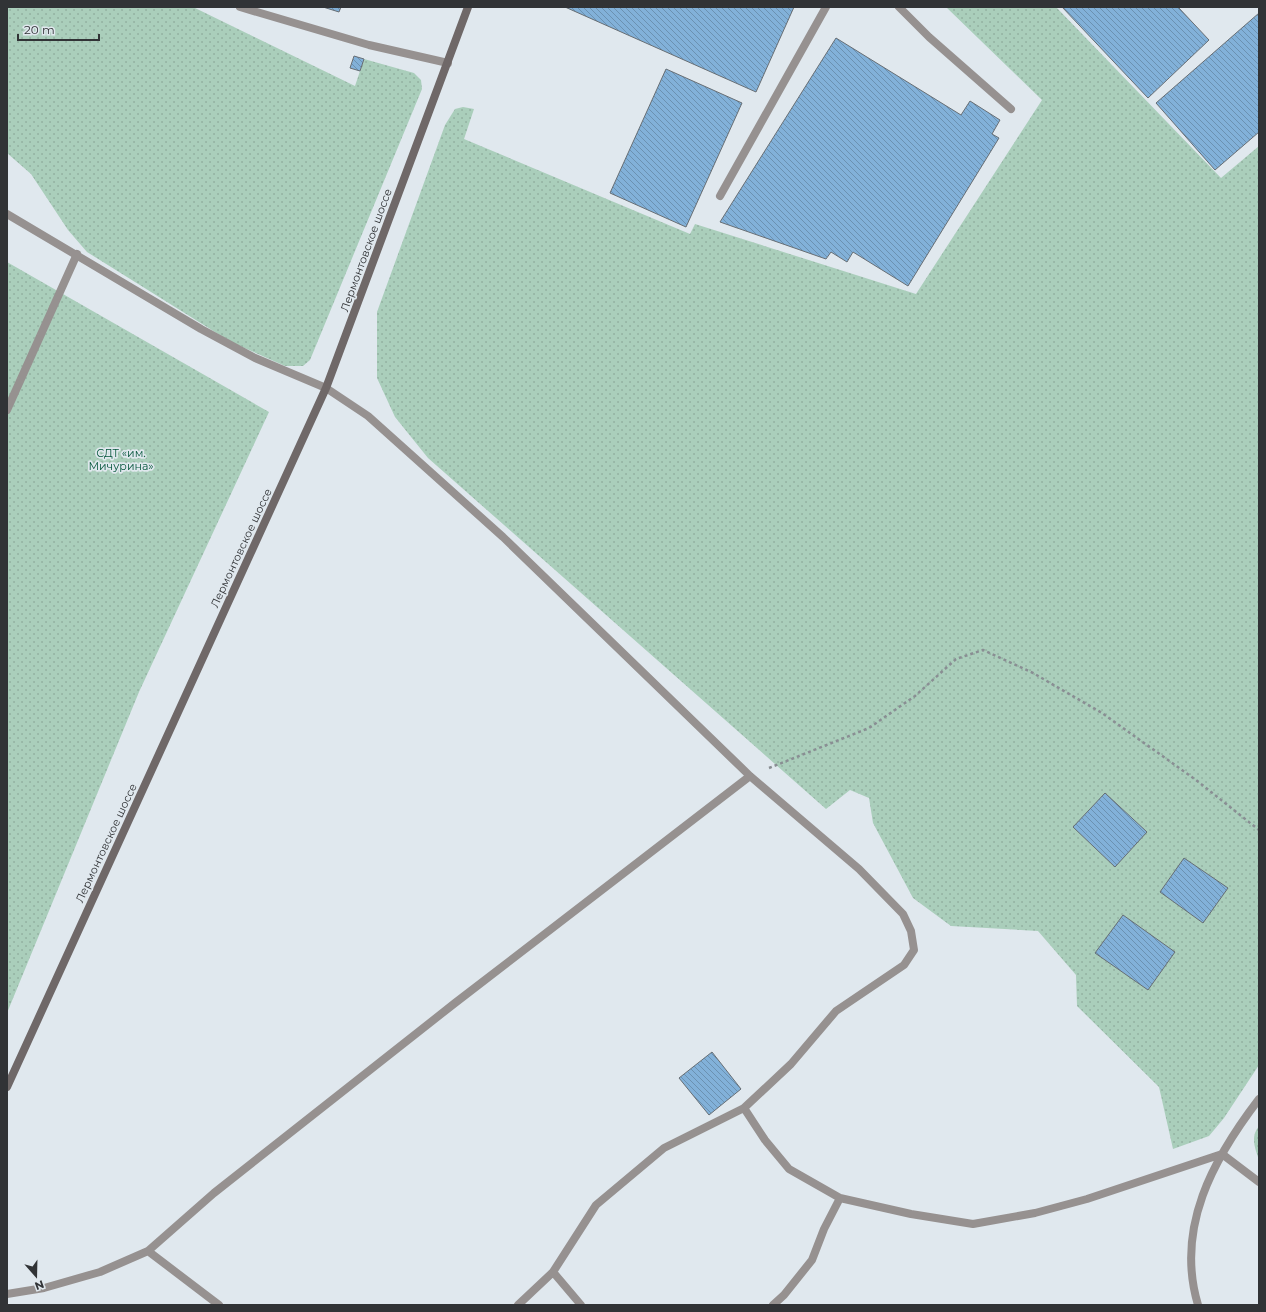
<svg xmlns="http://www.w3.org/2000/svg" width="1266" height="1312" viewBox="0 0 1266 1312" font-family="Montserrat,sans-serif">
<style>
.grass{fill:url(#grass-dots)}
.building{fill:url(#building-back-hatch);stroke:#676e74}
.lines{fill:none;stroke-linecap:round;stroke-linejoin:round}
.path{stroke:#898e93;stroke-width:2.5;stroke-dasharray:3 3;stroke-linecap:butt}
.lane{stroke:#969190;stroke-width:8}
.street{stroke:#969190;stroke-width:8}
.secondary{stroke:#6f6868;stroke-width:8}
.labels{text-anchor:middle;stroke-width:3.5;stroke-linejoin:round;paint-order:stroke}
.street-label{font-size:11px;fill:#313336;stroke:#e0e8ee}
.park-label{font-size:11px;fill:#005338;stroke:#e0e8ee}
</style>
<defs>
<pattern id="grass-dots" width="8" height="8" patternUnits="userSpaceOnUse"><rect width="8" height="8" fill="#aacebb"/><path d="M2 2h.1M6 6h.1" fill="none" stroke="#93b1a1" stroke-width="1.8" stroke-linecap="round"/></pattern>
<pattern id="building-back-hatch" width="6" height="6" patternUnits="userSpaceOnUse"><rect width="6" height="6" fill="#82b1d9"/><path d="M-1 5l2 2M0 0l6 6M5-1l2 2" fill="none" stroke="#6b91b1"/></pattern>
</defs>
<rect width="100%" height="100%" fill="#e0e8ee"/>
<path class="grass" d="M7,7H193L355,86L364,59L414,73L421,80L422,89L310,360L303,366H285L231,342L87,252L68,230L31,174L7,153Z
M946,7H1056L1221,178L1259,146V1065L1224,1118L1209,1136L1173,1149L1159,1087L1077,1006L1076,975L1038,931L951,926L913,898L873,823L869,798L850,790L826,809L428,458L395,417L377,378V312L445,125L455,109L463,107L474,109L464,139L690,234L695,224L916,294L1042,100Z
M7,262L269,412L139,692L7,1013Z
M1259,1126V1160C1255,1148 1250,1137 1259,1126Z"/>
<path class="building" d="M323,7H341L339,12Z
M565,7H794L756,92Z
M1062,7H1178L1209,40L1148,98Z
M1259,13V132L1215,170L1156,103Z
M836,38L961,115L970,101L1000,120L992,134L999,138L908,286L853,252L847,262L831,252L826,259L720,222Z
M354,56L364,59L360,71L350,68Z
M666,69L742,103L686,227L610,193Z
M1105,793L1147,832L1115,867L1073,827Z
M1184,858L1228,888L1203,923L1160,892Z
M1123,915L1175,952L1148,990L1095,953Z
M712,1052L741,1089L709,1115L679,1078Z"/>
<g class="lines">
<path class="path" d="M769,768L869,728L915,696L956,659L983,650L1033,673L1102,713L1196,780L1259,830"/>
<path class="lane" d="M240,7L369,45L448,63
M899,7L929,37L1011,109
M720,196L826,7
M7,410L77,254
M1222,1154L1259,1182"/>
<path class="street" d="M7,214L201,329L255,358L326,388L368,416L503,537L750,776L859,869L903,914L911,931L914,950L904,965L836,1011L791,1064L744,1108L664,1148L596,1205L553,1272L518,1305
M744,1108L765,1140L789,1169L840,1198L911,1214L973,1224L1035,1213L1087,1199L1222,1154
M148,1251L219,1305
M553,1272L581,1305
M7,1294L44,1288L100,1272L148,1251L214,1193L455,1003L750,776
M773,1305L784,1295L812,1260L824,1229L840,1198
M1198,1305C1175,1228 1213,1159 1259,1099"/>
<path class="secondary" d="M7,1087L326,388L468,7"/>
</g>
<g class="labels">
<g class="street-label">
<text transform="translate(366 250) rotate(-70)" y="4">Лермонтовское шоссе</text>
<text transform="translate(241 548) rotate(-65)" y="4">Лермонтовское шоссе</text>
<text transform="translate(106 843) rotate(-65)" y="4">Лермонтовское шоссе</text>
</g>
<g class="park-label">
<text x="121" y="457">СДТ «им.<tspan x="121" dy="13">Мичурина»</tspan></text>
</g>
</g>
<rect width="1266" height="1312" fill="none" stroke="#313336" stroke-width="16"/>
<g transform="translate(36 1276) rotate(160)" stroke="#e0e8ee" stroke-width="3" paint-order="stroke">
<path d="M0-3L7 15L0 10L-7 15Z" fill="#313336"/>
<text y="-6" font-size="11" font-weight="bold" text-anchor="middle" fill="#313336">N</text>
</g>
<path d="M18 34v6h81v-6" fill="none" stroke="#313336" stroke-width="2"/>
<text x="24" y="34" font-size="12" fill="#313336" stroke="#e0e8ee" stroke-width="3" paint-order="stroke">20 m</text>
</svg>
